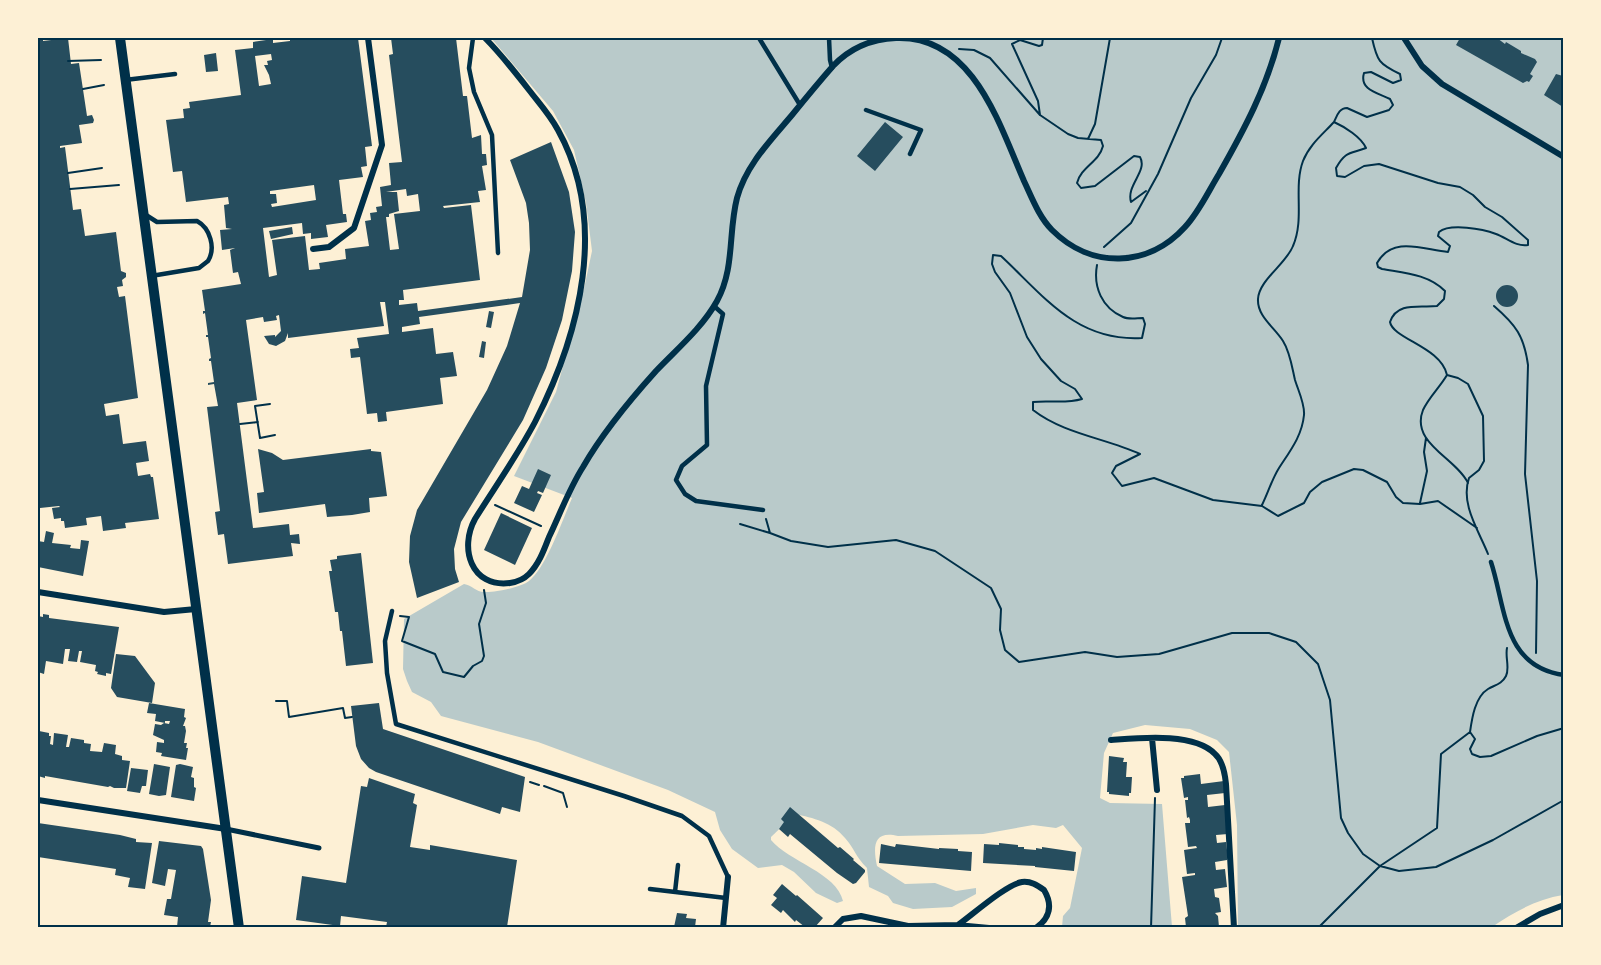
<svg xmlns="http://www.w3.org/2000/svg" width="1601" height="965" viewBox="0 0 1601 965" font-family="'PT Sans Narrow',sans-serif">
<style>
.green{fill:#b9caca}
.building{fill:#264d5e;fill-rule:evenodd}
.lines{fill:none;stroke-linecap:round;stroke-linejoin:round}
.path{stroke:#003049;stroke-width:2}
.service{stroke:#003049;stroke-width:4.5}
.pedestrian{stroke:#003049;stroke-width:5}
.minor{stroke:#003049;stroke-width:6}
.tertiary{stroke:#003049;stroke-width:10}
.neatline{fill:none;stroke:#003049;stroke-width:2}
</style>
<rect width="100%" height="100%" fill="#fdf0d5"/>
<path class="green" d="M491,38H1563V895C1537,899 1514,912 1492,927H1238L1237,825L1229,752L1217,740L1190,729L1145,725L1113,733L1104,753L1100,798L1110,803L1162,804L1172,927H1062L1063,916L1070,908L1082,848L1063,825L1056,828L1033,825L983,834L898,836C873,830 873,847 877,866L905,884L935,883L956,891L976,888V894L952,907L913,909L893,903L888,896L869,887L867,868C855,856 855,849 845,838C832,822 813,818 795,814L771,837V840C788,861 837,873 843,901L837,903L816,893L794,872L782,865L758,868L732,849L720,830L715,812L668,790L538,742L441,716L431,702L412,692L407,681L403,669L404,619L464,584C472,585 476,592 484,592C494,593 522,587 529,581C546,568 563,519 572,498L514,476L556,392L585,284L592,251L586,203L574,150L553,111Z"/>
<path class="building" d="M38,38H43V41L68,38L71,64L79,63L87,116L92,115L94,120L93,123L79,125L82,143L60,146V148L65,147L73,210L81,209L85,236L116,232L121,271L126,273V277L122,280L123,286L117,287L119,297L125,296L138,398L104,404L106,416L119,414L123,444L146,441L149,461L136,463L138,476L150,474L151,477H153L159,519L125,523L126,528L103,531L101,516L86,518L87,525L65,528L64,521H61V518L54,519L52,508L60,507L59,506L40,508L38,492Z
M290,38H358L372,146L365,147L367,166L361,167L363,177L339,180L343,214H346L347,222L326,225L328,237L311,239V233L303,234L302,223L263,228L269,277L277,275L272,240L305,236L309,270L320,269L319,263L346,259L345,249L369,246L365,221L371,220L370,213L377,212L376,207L382,206L380,187L391,185L389,163L402,162L389,55L393,54L391,38H456L463,96H467L472,138L481,135L482,154H486L487,165L482,166L486,190L478,191L480,202L443,206L444,208L471,205L480,280L403,290L404,300H399V305L417,303L418,311L522,297L530,250L529,223L526,203L510,160L551,142L569,192L575,232L572,271L562,320L546,368L523,420L461,522L454,549L455,569L459,582L417,598L409,562L410,536L417,510L487,390L507,346L520,303L419,317L420,324L402,327V332L433,328L436,354L453,352L457,376L440,378L443,404L386,412L387,421L378,422L377,413L367,414L360,357L351,358L350,349L359,348L357,338L389,334L385,302H380L384,326L288,338V333L285,341L276,346L269,344L264,336L275,335V337L281,331L279,315L276,316L277,320L264,322L263,317L246,320L257,400L237,403L253,528L289,524L290,535L299,534L300,544L291,543L293,556L228,564L224,534L218,535L215,512L220,511L207,407L218,406L214,384L208,385V383L214,382L211,361H209V359L211,358L208,337H206V335H208L205,313L203,314V311H205L202,290L241,284L238,272L233,273L230,250L235,248L222,250L220,230L232,229L226,228L224,205L229,204L228,197L186,202L182,171L173,172L166,120L184,118L183,109L190,108L189,102L241,95L235,50L253,48V42L273,39V43L290,41ZM271,54L272,60L267,61L268,65H264L269,75L271,84L259,86L255,56ZM314,185L316,200L272,207L271,204L277,203L276,194H270V191ZM406,189L407,196L418,194L420,211L394,214L399,249L390,250L386,217H389V214L399,211L397,192H386Z
M1460,38H1497L1505,44L1506,42L1521,51V53L1535,59L1537,62L1530,74L1533,76L1529,82L1527,81L1523,83L1456,45Z
M216,53L218,71L206,72L204,55Z
M1556,74L1563,76V107L1544,95Z
M885,122L903,137L875,171L857,156Z
M292,227L293,234L271,239L269,231Z
M1496 296a11 11 0 1 1 22 0a11 11 0 1 1-22 0Z
M489,311L494,312L491,328L486,327Z
M482,341L486,342L484,358L479,357Z
M258,449L272,453L283,460L371,449V451L381,452L387,496L369,498L370,512L352,515L327,517L325,504L259,513L257,493L264,492Z
M538,469L551,475L543,493L538,491L537,493L542,495L534,512L514,503L522,486L529,489Z
M501,513L532,528L515,565L484,550Z
M46,531L54,533L52,543L71,545L70,548L80,549L81,540L89,541L83,576L38,567V541L44,542Z
M361,553L373,663L346,666L342,631H340L338,612H335L329,571H332L330,560L337,559V556Z
M43,614L49,615V618L119,627L111,674L106,673V676L97,674L98,672L95,671L96,665L80,662L82,651H79L77,662L68,661L70,649H65L63,664L46,661L44,674L38,672V616L43,617Z
M116,654L135,656L155,683L152,703L117,697L111,688Z
M149,703L185,709L184,717L186,718L183,726H185L186,731L184,743H187L186,748H188L186,760L161,756L162,753L156,752L157,742L164,743V740L153,735L155,724L161,725L164,723L169,724L170,721H165V723L155,721L156,714L147,713Z
M379,703L383,729L525,777L520,812L502,807L500,814L376,772L369,768L361,759L356,746L351,706Z
M39,731L49,733V736H51L50,744L53,745L54,733L68,735L66,747H69L71,738L84,740V743L91,744L90,751L102,752L104,743L116,745L115,754L122,756V760L130,761L126,788H114L110,786L108,787L45,776V778L38,776Z
M1109,756L1124,758L1123,762H1127L1126,777H1132L1131,793H1129V796L1109,794V792H1107Z
M154,764L170,767L166,795L159,796L149,794Z
M180,764L193,767L191,777L194,778V787L196,788L194,801L171,797L176,765Z
M131,768L148,770L146,786H142L140,793L127,791Z
M1200,774L1201,784L1224,781L1225,793L1207,795L1208,807L1225,805L1228,834L1216,835L1217,843L1226,842L1228,858L1227,860L1215,862L1216,870L1225,869L1227,887L1214,889L1215,897L1219,898L1221,912L1215,913L1218,916L1219,927H1186L1185,918L1188,916L1182,877L1195,875V873L1187,874L1184,850L1197,848L1196,846L1188,847L1185,823H1190V820L1189,817L1187,818L1185,800H1188V797L1184,798L1181,778H1184V776Z
M369,778L415,794L413,803L417,805L410,847L430,850V845L517,860L507,927H386L387,922L341,916L340,926L296,920L302,876L346,883L361,786L367,787Z
M790,807L838,848L840,847L854,859L853,860L865,870V872L856,883L853,884L837,873L790,834L788,837L779,829L784,822L781,819Z
M38,823L120,835L136,839V842L152,843L145,889L128,887L130,878L115,875L116,869L38,857Z
M159,841L201,846L203,849L211,900L208,922H211L210,927H177L178,917L164,915L167,899H171L176,870L168,869L165,886L152,883Z
M999,843L1018,845V847H1024V849L1036,850V848L1042,849V847L1076,852L1074,871L1035,867V866L983,863L984,844L999,845Z
M881,844L895,847L896,844L939,849V848L958,849V851L972,852L971,871L879,863Z
M782,884L796,896L797,895L823,918L815,927H805L796,920L795,922L783,910L781,913L771,905L777,898L773,895Z
M677,913L687,914L686,918L696,919L695,927H674Z"/>
<g class="lines">
<path class="path" d="M1372,38C1377,61 1379,64 1400,74L1401,80L1393,83L1371,72L1364,73C1359,90 1378,93 1390,99L1393,105L1389,110L1367,117L1347,108C1339,108 1337,116 1334,122C1345,127 1361,137 1366,148C1351,154 1346,150 1336,168L1337,176L1345,177L1364,166L1379,164L1438,183L1460,187L1473,195L1485,207L1502,217L1528,240V245C1516,247 1507,238 1496,234C1483,229 1450,223 1439,232L1438,236L1450,246L1448,252C1424,250 1393,235 1377,263L1378,267L1382,269C1404,273 1428,274 1445,291L1444,299L1437,306C1420,308 1397,301 1390,322C1393,339 1441,347 1447,375L1458,378L1468,384L1483,416L1484,461L1479,470L1469,478C1460,504 1479,531 1488,554
M959,49L974,50L990,58L1040,115L1068,134L1078,138L1101,140L1103,146C1099,162 1081,167 1077,183L1081,188L1095,186L1134,156L1140,157C1148,171 1126,185 1131,202L1146,191
M68,61L101,60
M83,89L104,85
M1040,115L1038,101L1012,44L1020,40L1039,46L1042,45L1043,38
M1088,139L1095,124L1110,38
M68,173L102,168
M70,189L119,185
M1104,247L1131,223L1158,174L1191,98L1216,55L1222,38
M1097,265C1093,287 1102,308 1123,317C1129,320 1137,318 1143,318L1145,324L1142,338C1076,342 1043,295 1001,256L993,255L992,264L995,272L1010,293L1027,337L1041,359L1061,381L1075,389L1082,399C1065,404 1050,400 1033,402V410C1064,434 1105,438 1140,454L1116,466L1112,473L1122,486L1154,478L1213,500L1262,506L1278,516L1304,503L1310,492L1322,482L1354,469L1363,470L1387,482L1396,497L1403,503L1420,504L1438,501L1477,528
M1494,306C1516,325 1524,336 1528,365L1525,474L1537,581L1536,653
M1447,375C1440,387 1429,397 1423,410C1410,443 1456,458 1468,483
M270,404L255,406L260,438L275,435
M240,424L258,422
M1420,503L1427,471L1424,452L1426,438
M495,505L541,526
M1262,505C1268,493 1272,479 1279,468C1290,451 1302,436 1304,415C1305,404 1298,390 1295,380C1292,367 1290,352 1283,341C1274,327 1257,316 1258,299C1259,280 1286,264 1293,246C1305,218 1293,188 1303,161C1309,145 1323,134 1334,122
M766,519L770,533L791,541L828,547L896,540L935,551L991,588L1001,609L1000,630L1005,650L1019,662L1085,652L1117,657L1159,654L1232,633H1269L1296,642L1318,664L1330,700L1341,818L1348,833L1363,854L1380,866L1399,871L1436,867L1493,840L1564,800
M740,524L770,533
M400,616L409,617L402,641L435,654L443,672L464,677L473,666L482,661L484,656L479,624L486,603L484,590
M276,701H287L289,717L343,708L345,718L352,717
M1470,732L1475,739L1470,749L1472,754L1480,757L1491,756L1537,736L1564,728
M530,782L539,785
M544,786L563,793L567,807
M1151,928L1155,798
M1318,928L1380,866L1437,828L1441,754L1470,732C1472,718 1475,697 1488,689C1495,685 1502,684 1506,676C1510,668 1505,657 1507,648"/>
<path class="service" d="M473,38L469,68L474,92L492,135L498,253
M759,38L800,105
M829,38L830,60L832,68
M125,80L175,74
M866,110L921,130L910,154
M146,215L157,222L197,221C210,228 216,248 208,261L199,268L151,276
M714,306L723,314L706,386L707,445L682,466L676,480L685,494L696,501L763,510
M1491,562C1506,608 1503,667 1564,675
M392,611L385,641L387,673L396,724L624,796L682,816L709,836L728,877
M650,889L726,898
M675,892L678,865"/>
<path class="pedestrian" d="M226,829L319,848"/>
<path class="minor" d="M485,38C501,54 515,72 529,90C539,103 550,115 558,130C609,222 580,334 535,422C517,456 495,487 475,519C459,548 471,588 510,583C517,582 523,580 529,574C539,564 544,550 549,537C560,514 569,489 583,467C603,432 629,401 656,371C677,349 702,328 717,301C735,268 728,233 737,198C746,165 771,140 792,115C805,99 819,82 833,66C850,48 872,39 896,38C973,35 999,124 1024,181C1032,198 1039,217 1052,230C1091,269 1148,268 1185,227C1199,212 1208,192 1219,174C1244,130 1267,87 1279,38
M1404,38L1422,66L1442,84L1564,157
M313,249L329,247L354,228L382,145L368,38
M38,592L164,612L196,609
M1152,738L1157,790
M1111,740C1139,738 1194,732 1215,754C1223,761 1225,774 1226,784L1234,928
M38,800L226,829
M958,925C972,915 1007,884 1022,882C1031,881 1037,885 1044,890C1053,905 1050,918 1036,928
M723,928L728,877
M834,928L843,919L861,916L908,926L957,925L989,928
M1516,928L1540,914L1564,905"/>
<path class="tertiary" d="M120,38L239,928"/>
</g>
<rect width="1601" height="965" fill="none" stroke="#fdf0d5" stroke-width="78"/>
<rect x="39" y="39" width="1523" height="887" class="neatline"/>
</svg>
